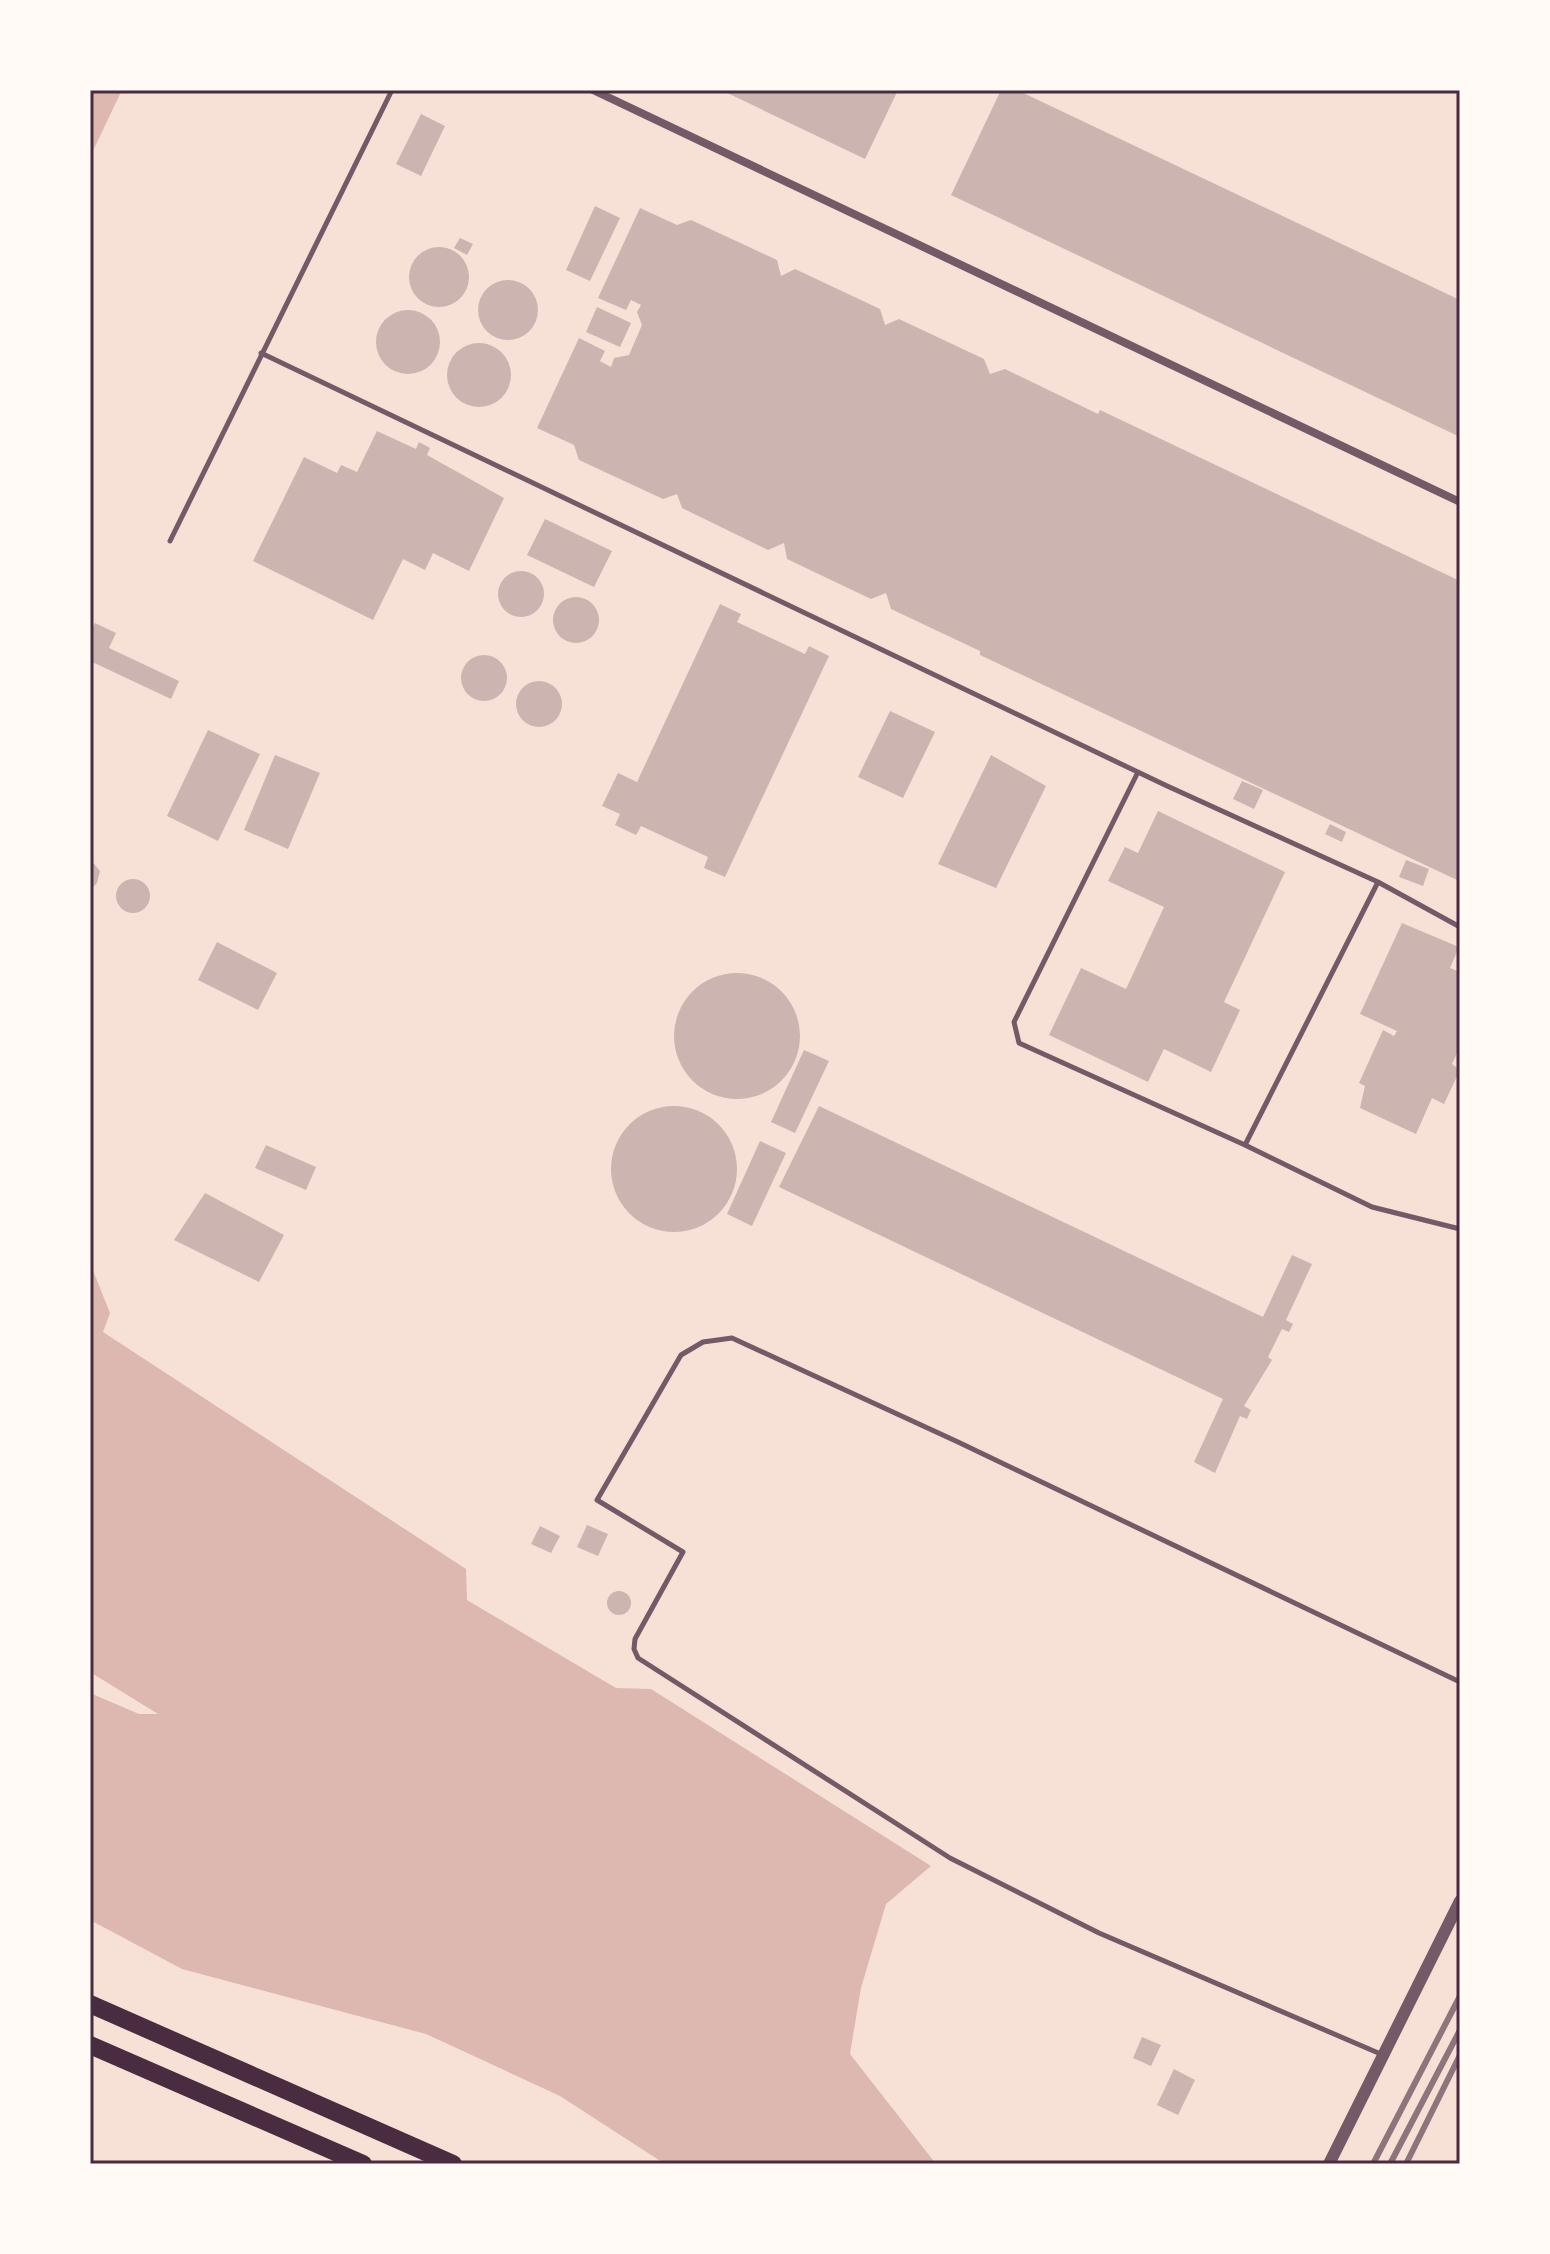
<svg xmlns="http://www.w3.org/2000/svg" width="1550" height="2254" viewBox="0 0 1550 2254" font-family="Roboto,sans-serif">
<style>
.water{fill:#dcb8b0}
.building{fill:#ccb4b1}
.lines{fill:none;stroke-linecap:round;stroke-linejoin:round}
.service{stroke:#755966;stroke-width:5}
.minor{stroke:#755966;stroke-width:8}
.tertiary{stroke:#755966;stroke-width:12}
.motorway{stroke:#4a2c40;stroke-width:18}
.rail{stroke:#8f747c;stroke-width:6}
.neatline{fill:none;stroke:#4a2c40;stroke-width:3}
</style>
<rect width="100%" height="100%" fill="#f7e1d7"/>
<path class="water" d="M90,90H122L90,157Z
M90,1263L110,1313L103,1332L466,1569L467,1600L616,1688L651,1689L931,1866L886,1904L861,1988L850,2054L936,2164H665L560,2096L426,2034L182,1969L90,1920V1693L139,1714H158L90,1672Z"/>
<path class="building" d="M721,90H898L865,159Z
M1001,90H1017L1460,300V437L951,195Z
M421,114L445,126L421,176L396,164Z
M595,206L620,218L590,281L566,270Z
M640,208L677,225L691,220L777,260L781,276L795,269L880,309L885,325L899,319L984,359L990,374L1005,369L1098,414L1100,410L1460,581V875L1457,880L980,655V651L891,609L886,593L871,599L787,559L784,543L768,550L682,508L677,494L663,499L579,460L574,445L537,428L579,338L605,351L600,361L611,367L614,358L629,355L642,325L637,312L641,305L631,300L626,310L598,298Z
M460,238L473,244L467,255L454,248Z
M409 277a30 30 0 1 1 60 0a30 30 0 1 1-60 0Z
M478 310a30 30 0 1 1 60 0a30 30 0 1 1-60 0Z
M597,307L631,323L620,347L586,332Z
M376 342a32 32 0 1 1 64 0a32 32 0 1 1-64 0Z
M447 375a32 32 0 1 1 64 0a32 32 0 1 1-64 0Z
M377,431L416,449L419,442L430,448L427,455L504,498L469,571L433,553L425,570L403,559L373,620L253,561L304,457L337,473L341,465L357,472Z
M545,519L612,551L594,587L527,555Z
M498 594a23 23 0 1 1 46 0a23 23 0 1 1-46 0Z
M553 620a23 23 0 1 1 46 0a23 23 0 1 1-46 0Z
M720,604L741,614L737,622L805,654L809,646L829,656L725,877L704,868L708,857L641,826L636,835L615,825L620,814L602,806L618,773L637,782Z
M95,623L116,633L109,648L179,681L171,699L90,661V633Z
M461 678a23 23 0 1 1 46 0a23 23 0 1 1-46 0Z
M516 704a23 23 0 1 1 46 0a23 23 0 1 1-46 0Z
M890,711L935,732L903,798L858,777Z
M208,730L260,754L218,841L167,816Z
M275,755L320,773L288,849L244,830Z
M991,755L1046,786L996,888L938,864Z
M1242,781L1263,790L1254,809L1233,799Z
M1158,811L1285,872L1224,1002L1240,1010L1211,1072L1164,1049L1148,1082L1049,1035L1081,968L1126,989L1164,907L1108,881L1125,847L1138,853Z
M1330,824L1346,832L1342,842L1325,834Z
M90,859L100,871L97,883L90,890Z
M1406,860L1429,869L1423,886L1399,877Z
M116 896a17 17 0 1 1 34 0a17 17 0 1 1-34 0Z
M1402,923L1459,947L1450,968L1460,972V1047L1452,1064L1460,1070L1444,1104L1432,1098L1416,1134L1360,1108L1365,1086L1359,1083L1383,1030L1394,1036L1397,1031L1360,1014Z
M217,942L277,973L258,1010L198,980Z
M674 1036a63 63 0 1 1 126 0a63 63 0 1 1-126 0Z
M804,1050L829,1061L795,1133L771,1122Z
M611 1169a63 63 0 1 1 126 0a63 63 0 1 1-126 0Z
M819,1106L1263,1317L1292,1255L1312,1264L1286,1320L1293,1324L1289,1332L1282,1329L1268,1357L1272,1360L1244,1406L1251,1410L1247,1419L1240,1416L1215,1473L1194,1462L1223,1399L779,1187Z
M760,1141L786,1153L752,1226L727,1214Z
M266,1145L316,1167L306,1190L255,1168Z
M205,1193L284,1235L259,1282L174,1240Z
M587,1525L608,1534L598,1556L577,1547Z
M540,1526L560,1536L551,1553L531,1544Z
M607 1603a12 12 0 1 1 24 0a12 12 0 1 1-24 0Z
M1142,2037L1161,2045L1151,2066L1133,2058Z
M1174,2069L1195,2080L1178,2115L1157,2105Z"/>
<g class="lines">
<path class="service" d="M261,353L1165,785L1378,882L1460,927
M170,541L392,90
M1138,772L1014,1022L1019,1043L1245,1145L1378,882
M1245,1145L1372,1207L1460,1229
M1383,2055L1099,1933L950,1858L638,1658L634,1649L635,1639L683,1552L597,1500L681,1355L703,1342L732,1338L958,1442L1460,1682"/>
<path class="minor" d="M593,90L1460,502"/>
<path class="tertiary" d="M1329,2164L1460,1901"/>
<path class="motorway" d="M90,2004L453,2164
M90,2045L363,2164"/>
<path class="rail" d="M1373,2164L1460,1996
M1390,2164L1460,2030
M1406,2164L1460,2055"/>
</g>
<rect width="1550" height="2254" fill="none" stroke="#fffaf5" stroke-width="184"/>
<rect x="92" y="92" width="1366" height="2070" class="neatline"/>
</svg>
